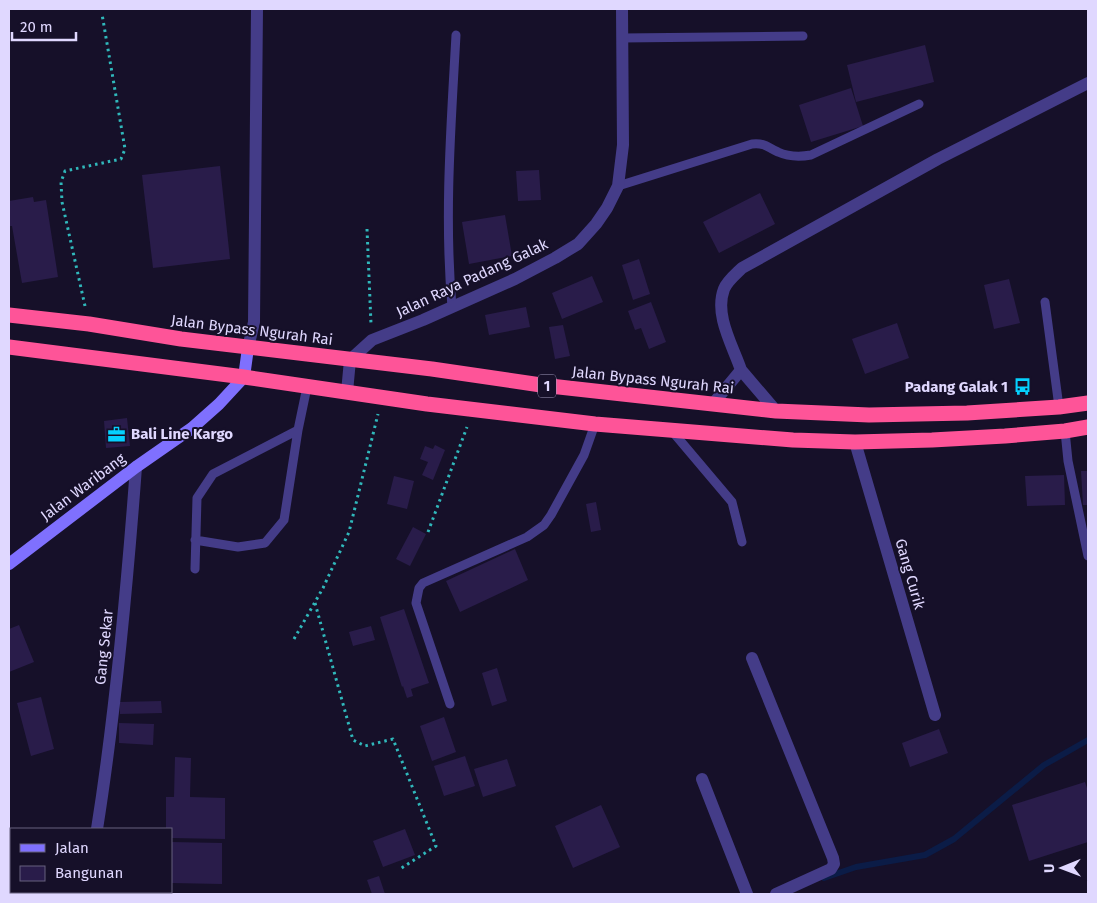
<svg xmlns="http://www.w3.org/2000/svg" width="1097" height="903" viewBox="0 0 1097 903" font-family="'Fira Sans',sans-serif">
<style>
.lines{fill:none;stroke-linecap:round;stroke-linejoin:round}
.stream{stroke:#0b1c47;stroke-width:6}
.building{fill:#291c4a}
.path{stroke:#30b8bb;stroke-width:3;stroke-dasharray:2.5 4;stroke-linecap:butt}
.lane{stroke:#443c88;stroke-width:9}
.street{stroke:#443c88;stroke-width:12}
.secondary{stroke:#7f70fe;stroke-width:12}
.highway{stroke:#fe5498;stroke-width:15}
.labels{text-anchor:middle;stroke-width:4;stroke-linejoin:round;paint-order:stroke}
.shield{fill:#161029;stroke:#a39cbf;stroke-width:1}
.shield-label{font-size:14px;font-weight:bold;fill:#e0d8ff}
.street-label{font-size:15px;fill:#e0d8ff;stroke:#161029}
.poi-label{font-size:15px;font-weight:bold;fill:#e0d8ff;stroke:#161029;text-anchor:end}
</style>
<rect width="100%" height="100%" fill="#161029"/>
<g class="lines">
<path class="stream" d="M824,878L856,867L925,855L954,839L1044,765L1088,740"/>
</g>
<path class="building" d="M925,45L934,82L856,102L847,65Z
M851,88L863,126L811,142L799,105Z
M220,166L230,259L153,268L142,175Z
M539,170L541,200L518,201L516,171Z
M760,193L775,224L719,253L703,222Z
M33,197L34,202L46,200L58,277L22,283L12,226H9V201Z
M505,215L512,256L469,264L462,222Z
M639,259L650,294L633,300L622,265Z
M592,276L603,302L562,319L552,293Z
M1009,279L1020,323L994,329L984,285Z
M651,302L666,342L649,349L641,328L635,330L628,311Z
M526,307L530,327L489,335L485,315Z
M897,323L909,358L865,374L852,339Z
M563,325L570,356L555,359L549,327Z
M127,418L130,446L106,448L104,421Z
M435,445L445,450L433,480L422,475L428,462L420,459L425,446L433,449Z
M1081,471H1088V505H1083Z
M1064,475L1065,505L1027,506L1025,476Z
M394,476L414,481L407,509L387,504Z
M596,502L601,530L591,532L586,504Z
M413,527L426,534L410,566L396,559Z
M515,549L528,580L460,612L446,581Z
M404,609L429,683L411,689L413,696L407,698L403,686L402,687L380,617Z
M19,625L34,662L9,672V629Z
M371,626L375,640L353,646L349,632Z
M497,668L507,701L492,706L482,673Z
M41,697L54,749L31,756L17,703Z
M161,701L162,713L120,714V702Z
M444,717L456,752L432,761L420,726Z
M119,723L154,724L153,745L119,743Z
M939,729L948,753L910,767L902,743Z
M465,756L475,786L444,796L434,766Z
M175,757L191,758L190,797L225,798V839L171,838V829H166V797H174Z
M507,759L516,786L483,797L474,769Z
M1085,782L1088,791V842L1029,861L1012,805Z
M601,805L620,847L573,868L555,826Z
M405,829L415,855L383,867L373,841Z
M171,842L222,843V884L171,883Z
M379,876L385,894H372L367,880Z"/>
<g class="lines">
<path class="path" d="M367,229L371,324
M85,306L62,202L61,182L65,171L121,159L125,149L102,14
M428,532L467,427
M315,603L353,740L365,746L393,739L436,846L400,869
M294,639L323,588L349,532L378,414"/>
<path class="lane" d="M622,38L803,36
M618,186L752,144C767,143 766,147 778,152C789,157 800,157 811,155L919,104
M1045,302L1059,407
M452,307C444,216 451,126 456,35
M672,431L732,502L742,542
M1065,431L1068,461L1088,556
M195,540L238,547L265,543L284,520L298,430
M195,569L197,498L213,474L298,430L307,387
M450,704L416,603L419,588L423,583L527,537L544,525L551,515L584,455L595,424"/>
<path class="street" d="M248,348L254,322L257,9
M741,370L776,411
M347,392L350,360L372,340L423,320L515,279L555,258L578,244L596,224L607,208L618,186L623,145L622,9
M712,405L741,370C733,346 714,315 724,289C727,281 736,274 742,268L938,159L1088,83
M855,442L935,715
M752,658L833,858L834,864L831,869L776,894
M702,779L747,894
M97,829C116,709 127,588 136,467
M85,894L86,892"/>
<path class="secondary" d="M9,564L136,467L192,428L219,404L244,377L248,348"/>
<path class="highway" d="M9,315L89,324L181,339L432,369L541,385L776,411L869,415L967,413L1059,407L1088,403
M9,347L244,377L427,404L595,424L793,440L855,442L932,440L1005,436L1065,431L1088,427"/>
</g>
<defs>
<symbol id="bus-bare" viewBox="-9 -9 18 18"><path d="M-5-6H5V4H4V6H2V4H-2V6H-4V4H-5ZM-3.5-4V0h7V-4ZM-3.5 1.2v1.5H-2V1.2ZM2 1.2v1.5H3.5V1.2Z" fill="#05d1fe" stroke="#161029" stroke-width="2.5" paint-order="stroke"/></symbol>
<symbol id="office-bare" viewBox="-9 -9 18 18"><path d="M-6-3h4V-5.5h4V-3h4V5H-6ZM-1-4.5V-3h2v-1.5ZM-6 0V1H6V0Z" fill="#05d1fe" stroke="#161029" stroke-width="2.5" paint-order="stroke"/></symbol>
</defs>
<g fill-rule="evenodd">
<use href="#bus-bare" x="1010" y="374" width="25" height="25"/>
<use href="#office-bare" x="104" y="422" width="25" height="25"/>
</g>
<g class="labels">
<rect class="shield" x="538" y="374.5" width="18" height="23" rx="4"/>
<g class="shield-label">
<text x="547" y="391">1</text>
</g>
<g class="street-label">
<text transform="translate(472 278) rotate(-25)" y="5">Jalan Raya Padang Galak</text>
<text transform="translate(252 330) rotate(7)" y="5">Jalan Bypass Ngurah Rai</text>
<text transform="translate(653 380) rotate(6)" y="5">Jalan Bypass Ngurah Rai</text>
<text transform="translate(83 487) rotate(-37)" y="5">Jalan Waribang</text>
<text transform="translate(910 574) rotate(74)" y="5">Gang Curik</text>
<text transform="translate(104 647) rotate(-84)" y="5">Gang Sekar</text>
</g>
<g class="poi-label">
<text x="1008" y="392">Padang Galak 1</text>
<text x="131" y="439" text-anchor="start">Bali Line Kargo</text>
</g>
</g>
<rect width="1097" height="903" fill="none" stroke="#e0d8ff" stroke-width="20"/>
<rect x="10" y="828" width="162" height="65" fill="#161029" stroke="#67607f"/>
<rect x="20" y="844" width="25" height="8" fill="#7f70fe" stroke="#67607f"/>
<text x="55" y="853" font-size="15" fill="#e0d8ff">Jalan</text>
<rect x="20" y="866" width="25" height="15" fill="#291c4a" stroke="#67607f"/>
<text x="55" y="878" font-size="15" fill="#e0d8ff">Bangunan</text>
<g transform="translate(1062 868) rotate(269)" stroke="#161029" stroke-width="4" paint-order="stroke">
<path d="M0-4L9 19L0 12L-9 19Z" fill="#e0d8ff"/>
<text y="-8" font-size="14" font-weight="bold" text-anchor="middle" fill="#e0d8ff">U</text>
</g>
<path d="M12 32v8h64v-8" fill="none" stroke="#e0d8ff" stroke-width="2.5"/>
<text x="20" y="32" font-size="15" fill="#e0d8ff" stroke="#161029" stroke-width="4" paint-order="stroke">20 m</text>
</svg>
